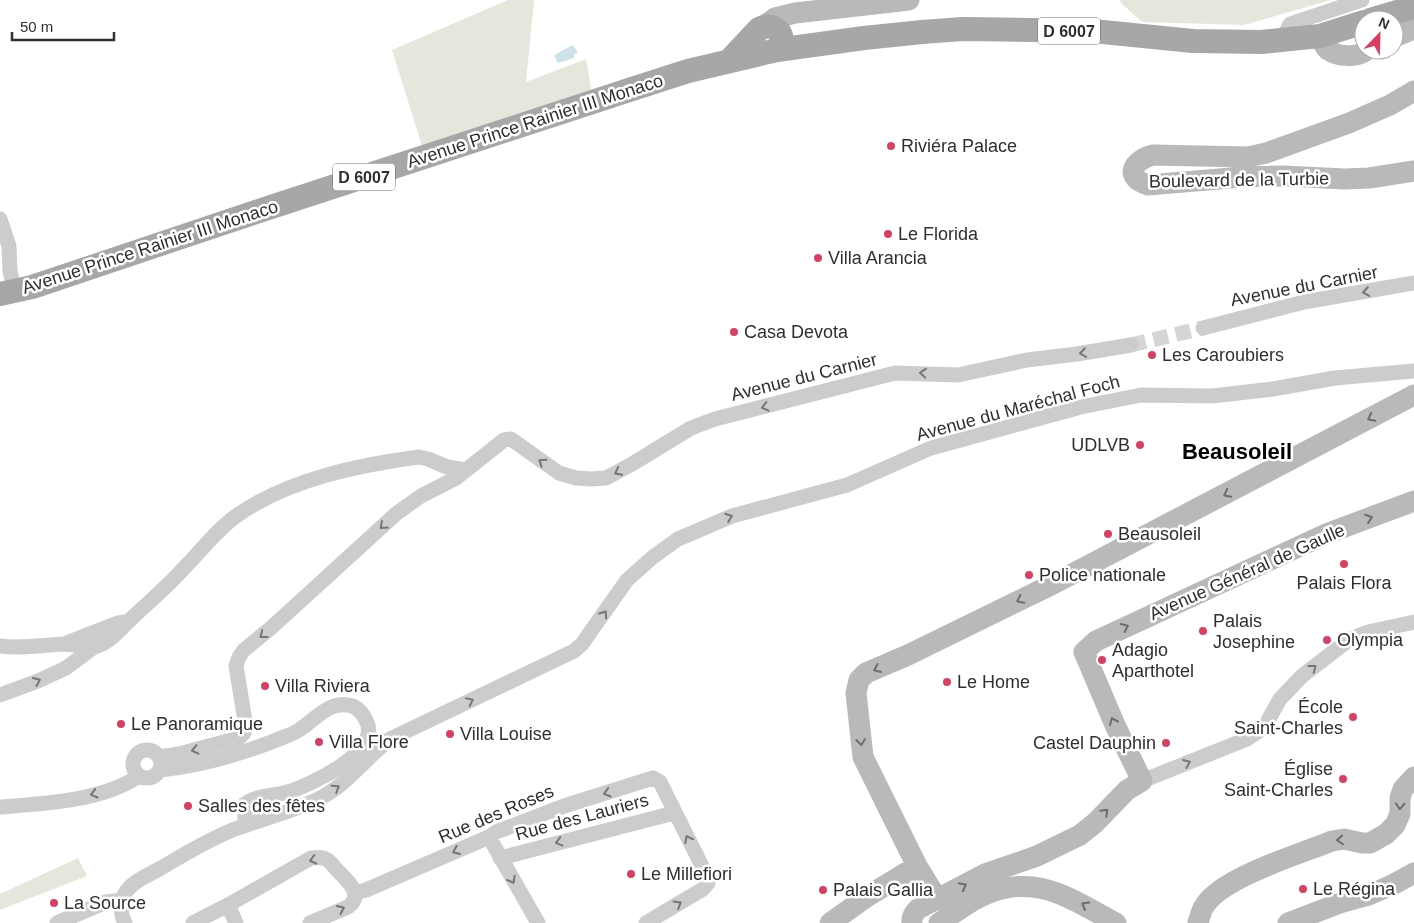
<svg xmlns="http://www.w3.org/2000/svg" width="1414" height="923" viewBox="0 0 1414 923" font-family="Arial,sans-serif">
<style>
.green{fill:#e4e8dc}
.water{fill:#cce3ea}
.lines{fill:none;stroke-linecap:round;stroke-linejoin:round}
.street-tunnel{stroke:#d5d5d5;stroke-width:15;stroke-dasharray:15 8;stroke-linecap:butt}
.street{stroke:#ccc;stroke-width:15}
.secondary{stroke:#b9b9b9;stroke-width:21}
.primary{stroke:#a7a7a7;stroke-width:24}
.oneway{stroke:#767676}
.oneway2{stroke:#6d6d6d}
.poi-dot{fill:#d84063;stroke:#fff;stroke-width:2}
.labels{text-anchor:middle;stroke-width:5;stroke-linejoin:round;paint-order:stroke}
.shield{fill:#fff;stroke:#6d6d6d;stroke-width:1}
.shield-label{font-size:16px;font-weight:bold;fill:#2f2f2f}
.street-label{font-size:18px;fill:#2f2f2f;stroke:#fff}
.poi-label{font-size:18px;fill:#2f2f2f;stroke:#fff;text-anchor:start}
.district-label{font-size:22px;font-weight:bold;fill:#000;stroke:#fff}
</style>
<rect width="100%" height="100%" fill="#fff"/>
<path class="green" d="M508,0H534L526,82L586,59L595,111L428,165L392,50Z
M1120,0H1331L1244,25L1142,22L1121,3Z
M78,858L87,876L0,910V894Z"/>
<path class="water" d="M573,45L578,53L574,54V58L558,63L554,56L556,54Z"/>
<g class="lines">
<path class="street-tunnel" d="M1131,345L1203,328"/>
<path class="street" d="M1285,40L1286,32L1290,24L1362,0
M0,219L9,246L10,271L15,292
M1203,328L1304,302L1414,283
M69,642L118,623L125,622
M0,646C22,649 42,645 64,644C74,644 85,648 94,647C109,644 120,629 130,620C149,602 168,586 185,567C203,549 218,528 239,514C290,479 359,465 419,457L428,459L447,467L466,470
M0,695L38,681L66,668L94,647
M133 764a14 14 0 1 1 28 0a14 14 0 1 1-28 0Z
M160,757L179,754L239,738L244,733L246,727L236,666L239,657L244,650L272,627L397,513L421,496L456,478L504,440L511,439L559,473L576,478L591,479L606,478L632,464L691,428L715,419L895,373L958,375L1027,360L1077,354L1131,345
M160,770C199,766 238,755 274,741C282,737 292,735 299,730C315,720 330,699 352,706C361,709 365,717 368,725C375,755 310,785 288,792C273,796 257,795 245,804V826
M1142,781L1247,739L1259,731L1266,724L1280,699L1302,676L1350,639L1368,632L1414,622
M0,807C44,804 102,801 139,776
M489,837L538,923
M500,858L674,813
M355,893L366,890L489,837L496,832L564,806L653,778L660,782L706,874L708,883L703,889L646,923
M228,905L236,923
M57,923L106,902L122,900
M125,923C119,912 120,897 129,888C137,879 151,874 161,868C185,854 209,839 235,829C265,818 296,811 324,796C350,781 367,757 390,739L574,651L582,644L627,580L653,557L678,539L732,516L847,485L931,448L1081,407L1141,395L1212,396L1273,389L1335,378L1414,371
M193,923L228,905L311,858C316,858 322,856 327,860C331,862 335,868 338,871C348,881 364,895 348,907L310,923"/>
<path class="secondary" d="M764,26L775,18L795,13L909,0
M1320,36C1322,41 1324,46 1328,50C1338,57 1358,58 1367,50
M1394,37L1414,29
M1414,91L1390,105L1349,123L1266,153L1248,157L1153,155C1133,160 1123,177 1148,185L1243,177L1283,176L1345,179L1369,178L1414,171
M938,900L917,866L863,757L856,693L859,680L866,673L908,655L1053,584L1414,395
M830,923L868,896L917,866
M912,923C911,917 914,913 918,909L985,874L1037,856L1080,835L1095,823L1127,790L1142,781L1115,725L1084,652L1096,641L1326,534L1414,501
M939,923C952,915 964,905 978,898C1032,870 1069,898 1116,923
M1198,923C1200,917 1201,910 1205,905C1223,877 1300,854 1332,841L1344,839L1362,843H1370L1386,834L1395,825L1400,814V798L1403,789L1414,777
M1288,923L1340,903L1369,895L1394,884L1414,873"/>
<path class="primary" d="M1370,20L1414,7
M729,61L759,29C770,23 781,28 782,41L777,50
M0,294L32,287L262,210L629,90L688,71L777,50L864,38L922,32L963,29L1093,31L1193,41L1261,42L1320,36L1364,22"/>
</g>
<defs><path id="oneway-chevron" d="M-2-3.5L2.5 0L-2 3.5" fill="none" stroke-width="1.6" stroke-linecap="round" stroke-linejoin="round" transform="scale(1.25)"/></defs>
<g class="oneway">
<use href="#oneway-chevron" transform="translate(1366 292) rotate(171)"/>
<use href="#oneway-chevron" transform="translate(1083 353) rotate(171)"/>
<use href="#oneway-chevron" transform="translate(923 373) rotate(-176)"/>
<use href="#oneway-chevron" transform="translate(765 407) rotate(166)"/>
<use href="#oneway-chevron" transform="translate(542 462) rotate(-146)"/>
<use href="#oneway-chevron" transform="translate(618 472) rotate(153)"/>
<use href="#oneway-chevron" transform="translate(729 517) rotate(-20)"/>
<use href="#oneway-chevron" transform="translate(383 526) rotate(138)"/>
<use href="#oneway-chevron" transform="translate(604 614) rotate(-55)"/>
<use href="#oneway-chevron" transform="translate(263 635) rotate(142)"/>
<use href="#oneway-chevron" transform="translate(1313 668) rotate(-37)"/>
<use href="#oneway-chevron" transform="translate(37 681) rotate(-23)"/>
<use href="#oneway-chevron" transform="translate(470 701) rotate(-26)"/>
<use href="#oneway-chevron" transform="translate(195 750) rotate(166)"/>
<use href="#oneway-chevron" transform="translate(1187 763) rotate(-23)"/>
<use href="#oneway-chevron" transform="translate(336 788) rotate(-33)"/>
<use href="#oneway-chevron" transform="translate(607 793) rotate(163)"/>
<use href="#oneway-chevron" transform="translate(94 794) rotate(163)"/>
<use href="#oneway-chevron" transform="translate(688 839) rotate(-117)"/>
<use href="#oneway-chevron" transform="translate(559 842) rotate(165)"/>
<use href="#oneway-chevron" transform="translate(456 851) rotate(157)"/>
<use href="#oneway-chevron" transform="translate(313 860) rotate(166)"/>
<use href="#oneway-chevron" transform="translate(512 880) rotate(61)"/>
<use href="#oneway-chevron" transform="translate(678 904) rotate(-31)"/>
<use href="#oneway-chevron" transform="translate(341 909) rotate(-24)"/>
</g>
<g class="oneway2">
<use href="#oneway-chevron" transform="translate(1371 418) rotate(152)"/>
<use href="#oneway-chevron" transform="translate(1227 494) rotate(152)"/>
<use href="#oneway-chevron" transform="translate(1369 518) rotate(-20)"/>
<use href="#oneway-chevron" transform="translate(1020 600) rotate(154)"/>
<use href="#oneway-chevron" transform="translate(1125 627) rotate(-25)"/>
<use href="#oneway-chevron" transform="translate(877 669) rotate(157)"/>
<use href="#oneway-chevron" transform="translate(1113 721) rotate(-114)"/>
<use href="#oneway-chevron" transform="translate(861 742) rotate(83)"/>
<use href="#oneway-chevron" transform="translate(1400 806) rotate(93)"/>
<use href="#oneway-chevron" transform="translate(1105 812) rotate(-45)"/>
<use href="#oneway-chevron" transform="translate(1340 840) rotate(175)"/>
<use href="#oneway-chevron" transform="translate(963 886) rotate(-29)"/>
<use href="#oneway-chevron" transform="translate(1085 905) rotate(-150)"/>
</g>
<g class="poi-dot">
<circle cx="891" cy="146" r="5"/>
<circle cx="888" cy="234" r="5"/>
<circle cx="818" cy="258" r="5"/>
<circle cx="734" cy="332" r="5"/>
<circle cx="1152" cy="355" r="5"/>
<circle cx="1140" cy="445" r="5"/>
<circle cx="1108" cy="534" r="5"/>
<circle cx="1344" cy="564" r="5"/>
<circle cx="1029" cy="575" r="5"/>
<circle cx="1203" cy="631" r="5"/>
<circle cx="1327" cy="640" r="5"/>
<circle cx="1102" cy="660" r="5"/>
<circle cx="947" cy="682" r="5"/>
<circle cx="265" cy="686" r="5"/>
<circle cx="1353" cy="717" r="5"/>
<circle cx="121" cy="724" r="5"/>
<circle cx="450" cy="734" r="5"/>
<circle cx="319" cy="742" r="5"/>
<circle cx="1166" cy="743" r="5"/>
<circle cx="1343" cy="779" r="5"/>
<circle cx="188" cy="806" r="5"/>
<circle cx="631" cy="874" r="5"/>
<circle cx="1303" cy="889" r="5"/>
<circle cx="823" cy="890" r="5"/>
<circle cx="54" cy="903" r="5"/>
</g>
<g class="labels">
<g class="shield">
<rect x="1038" y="17.5" width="62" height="27" rx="4"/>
<rect x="333" y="163.5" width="62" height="27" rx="4"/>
</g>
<g class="shield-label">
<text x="1069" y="37">D 6007</text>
<text x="364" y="183">D 6007</text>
</g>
<g class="street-label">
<text transform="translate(535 121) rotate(-18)" y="6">Avenue Prince Rainier III Monaco</text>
<text transform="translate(1239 180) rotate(-1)" y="6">Boulevard de la Turbie</text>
<text transform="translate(150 247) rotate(-18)" y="6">Avenue Prince Rainier III Monaco</text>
<text transform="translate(1304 286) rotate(-11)" y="6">Avenue du Carnier</text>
<text transform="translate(804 377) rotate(-14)" y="6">Avenue du Carnier</text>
<text transform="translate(1018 408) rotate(-15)" y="6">Avenue du Maréchal Foch</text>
<text transform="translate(1247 572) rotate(-24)" y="6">Avenue Général de Gaulle</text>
<text transform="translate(496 814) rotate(-23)" y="6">Rue des Roses</text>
<text transform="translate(582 817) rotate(-15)" y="6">Rue des Lauriers</text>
</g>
<g class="poi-label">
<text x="901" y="152">Riviéra Palace</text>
<text x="898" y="240">Le Florida</text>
<text x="828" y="264">Villa Arancia</text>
<text x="744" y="338">Casa Devota</text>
<text x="1162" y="361">Les Caroubiers</text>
<text x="1130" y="451" text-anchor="end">UDLVB</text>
<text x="1118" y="540">Beausoleil</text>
<text x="1039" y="581">Police nationale</text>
<text x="1344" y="589" text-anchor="middle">Palais Flora</text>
<text x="1213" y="627">Palais<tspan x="1213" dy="21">Josephine</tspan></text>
<text x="1337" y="646">Olympia</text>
<text x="1112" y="656">Adagio<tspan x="1112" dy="21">Aparthotel</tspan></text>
<text x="957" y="688">Le Home</text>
<text x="275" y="692">Villa Riviera</text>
<text x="1343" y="713" text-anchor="end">École<tspan x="1343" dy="21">Saint-Charles</tspan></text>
<text x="131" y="730">Le Panoramique</text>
<text x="460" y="740">Villa Louise</text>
<text x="329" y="748">Villa Flore</text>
<text x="1156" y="749" text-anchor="end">Castel Dauphin</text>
<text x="1333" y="775" text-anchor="end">Église<tspan x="1333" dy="21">Saint-Charles</tspan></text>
<text x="198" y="812">Salles des fêtes</text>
<text x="641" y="880">Le Millefiori</text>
<text x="1313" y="895">Le Régina</text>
<text x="833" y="896">Palais Gallia</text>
<text x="64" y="909">La Source</text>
</g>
<g class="district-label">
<text x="1237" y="459">Beausoleil</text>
</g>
</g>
<g transform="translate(1379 35) rotate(23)"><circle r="24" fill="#ffffff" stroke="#acacac"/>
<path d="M0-4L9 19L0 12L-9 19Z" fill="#d84063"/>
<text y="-8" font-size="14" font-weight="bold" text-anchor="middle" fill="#2f2f2f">N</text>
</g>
<path d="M12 32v8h102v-8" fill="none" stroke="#2f2f2f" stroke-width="2.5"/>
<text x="20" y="32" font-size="15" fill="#2f2f2f" stroke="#ffffff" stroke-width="4" paint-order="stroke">50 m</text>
</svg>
